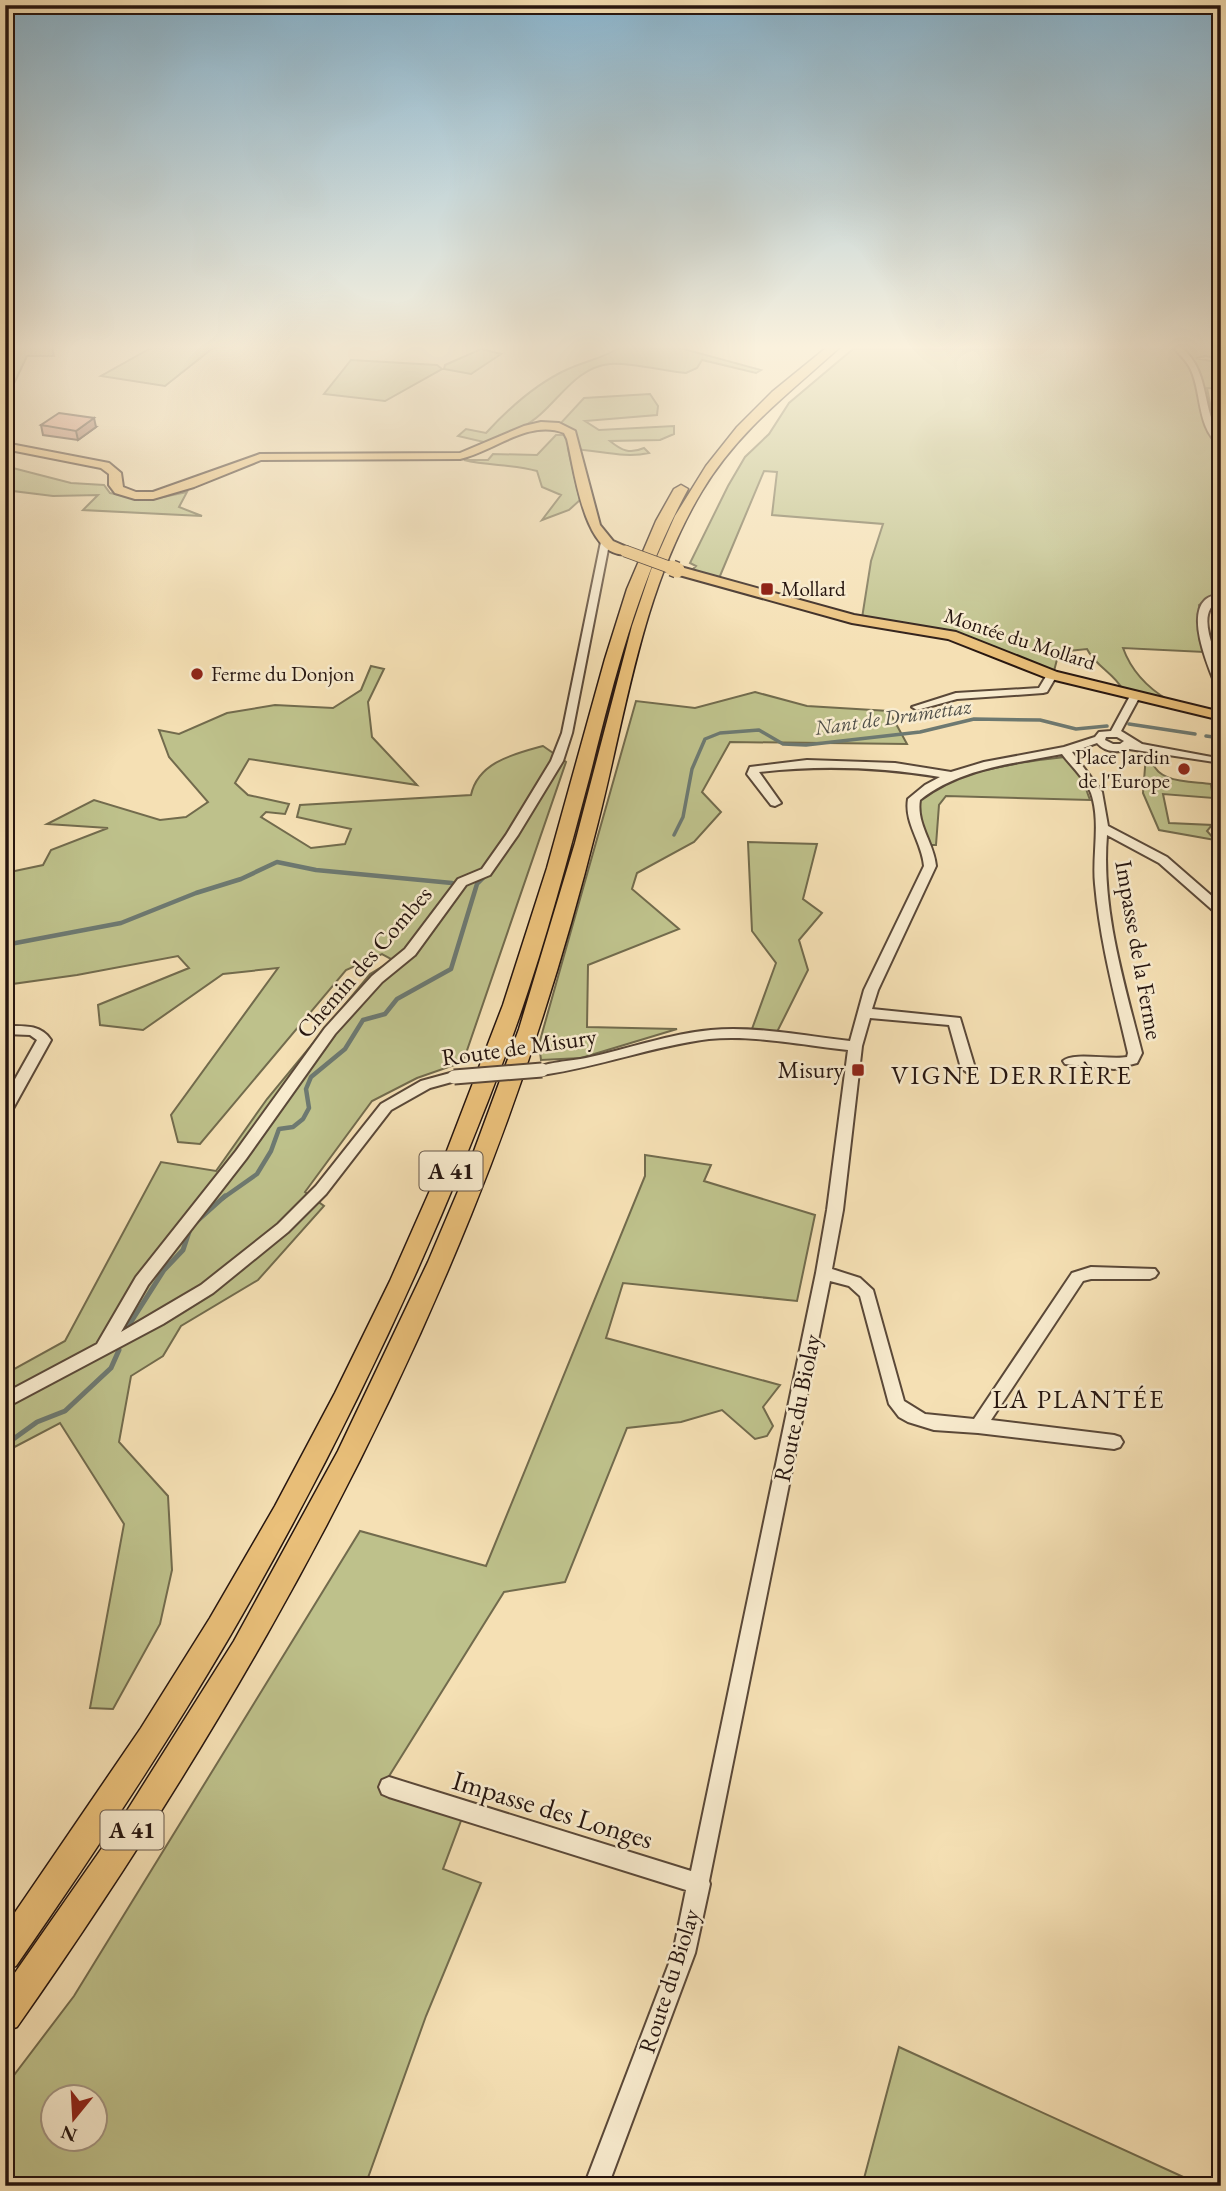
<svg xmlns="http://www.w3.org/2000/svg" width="1226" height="2191" viewBox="0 0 1226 2191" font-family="'EB Garamond',serif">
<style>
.green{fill:#bec18b;stroke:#726b4d;stroke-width:2;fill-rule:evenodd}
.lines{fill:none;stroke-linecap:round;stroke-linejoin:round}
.stream-far2{stroke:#6d7971;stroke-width:3.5}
.stream-far1{stroke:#6d7971;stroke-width:4.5}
.stream{stroke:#6d7971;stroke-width:5}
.minor-casing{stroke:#5a4838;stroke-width:4}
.major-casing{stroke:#26150f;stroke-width:4}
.highway-casing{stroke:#26150f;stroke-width:3}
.minor{fill:#f8ebce;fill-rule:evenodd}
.major{fill:#eac07a;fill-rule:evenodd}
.highway{fill:#eac07a;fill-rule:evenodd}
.minor-bridge-casing{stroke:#5a4838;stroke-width:17;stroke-linecap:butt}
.major-bridge-far1-casing{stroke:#26150f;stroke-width:13;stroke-linecap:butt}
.major-bridge-casing{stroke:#26150f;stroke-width:18;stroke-linecap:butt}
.minor-bridge{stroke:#f8ebce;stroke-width:13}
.major-bridge-far1{stroke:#eac07a;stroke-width:11}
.major-bridge{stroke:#eac07a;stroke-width:15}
.wall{fill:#bc806e;stroke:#26150f;stroke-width:2}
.shaded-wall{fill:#99685a;stroke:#26150f;stroke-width:2}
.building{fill:#db9580;stroke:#26150f;stroke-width:2}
.poi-dot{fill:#8f2418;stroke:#f8ebce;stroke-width:2.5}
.labels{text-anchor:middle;stroke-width:5;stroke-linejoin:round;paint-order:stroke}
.far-poi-label{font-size:21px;fill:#26150f;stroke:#f8ebce;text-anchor:start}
.far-street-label{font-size:21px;fill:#26150f;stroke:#f8ebce}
.far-water-label{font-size:21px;font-style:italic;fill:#504f48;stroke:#f8ebce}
.shield{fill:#f8ebce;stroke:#655548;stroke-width:2}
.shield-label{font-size:23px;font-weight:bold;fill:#26150f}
.street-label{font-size:24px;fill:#26150f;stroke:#f8ebce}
.poi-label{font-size:24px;fill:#26150f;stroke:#f8ebce;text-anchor:end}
.neighbourhood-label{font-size:26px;letter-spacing:2px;fill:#26150f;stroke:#f8ebce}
.near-street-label{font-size:28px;fill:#26150f;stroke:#f8ebce}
</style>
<rect width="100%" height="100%" fill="#f5e0b4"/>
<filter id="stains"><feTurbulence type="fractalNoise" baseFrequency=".00286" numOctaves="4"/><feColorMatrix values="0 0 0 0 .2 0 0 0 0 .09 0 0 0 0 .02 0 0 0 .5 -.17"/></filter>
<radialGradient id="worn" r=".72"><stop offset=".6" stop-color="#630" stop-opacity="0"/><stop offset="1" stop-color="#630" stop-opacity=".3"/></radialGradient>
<path class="green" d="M5,348H52L54,356H27L11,390L5,393Z
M151,348H213L165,386L101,376Z
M619,348H680L761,370L756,373L702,360L697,368L686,373C665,371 627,362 610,364C570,368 555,411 522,427C511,432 499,436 488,443L458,436L466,429L486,433C509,408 537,383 568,369C586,361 603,358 619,348Z
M1221,348V360L1206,356L1196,358L1221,363V389L1207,388L1216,434L1221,440V593L1199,605L1204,652L1123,648C1131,670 1148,688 1168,700L1123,690C1114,673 1096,667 1087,649L1059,652L1054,671L958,634L862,618L871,561L883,524L772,515L777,472L764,471L720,576L717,578L692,570L696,566L690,563L728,486L745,457L769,434L789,403L853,349Z
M481,349L501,354L471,374L444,369L445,365Z
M351,360L437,365L442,369L385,401L324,394Z
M650,394L658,406L657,415L585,421L599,430L674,426V434L660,440L610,441C622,451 630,454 644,448L649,453C622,459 596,449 568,449L580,500L569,510L542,520L561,495L542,487L537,471C512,464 488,466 464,460H488L493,454L537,455L556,435H566L559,425L584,398Z
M5,466L71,483L104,485L110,493L149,500L187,492L179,507L202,516L83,510L98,495L53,496L5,490Z
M371,666L384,669L368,702L372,737L417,785L249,759L235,783L248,795L289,804L285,814L266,812L261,817L311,848L345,844L351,829L297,817L300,805L471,795C478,762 514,754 543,746L566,762L463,1062L417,1078L372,1101L305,1192L324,1206L258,1280L181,1326L163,1356L131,1376L119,1442L168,1496L172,1570L160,1624L113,1709L90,1708L124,1524L60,1423L5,1452V1374L65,1341L161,1162L216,1171L267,1099L370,974L393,960L382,954L346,970L200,1144L178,1142L171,1115L278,968L223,974L143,1030L100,1025L98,1005L189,968L178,956L77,975L5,985V873L43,865L51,850L108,828L47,824L94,800L160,820L186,817L208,802L169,757L159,730L179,734L227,713L275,705L333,708L361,690Z
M755,692L807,706L889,711L907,744L730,742L702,792L721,812L694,842L637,873L632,889L679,929L588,965L587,1027L677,1029L581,1058L541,1060L539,1044L636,701L695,708Z
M1146,755L1151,756C1154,784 1189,781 1211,784L1213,798L1163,794L1169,823L1212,825L1207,831L1215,840L1159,830L1143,793Z
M1065,757L1082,778L1090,800L946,796L939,805L936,845H930C926,834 915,816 919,804C928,774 1035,760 1065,757Z
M748,842L817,844L803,899L822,913L799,940L808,970L777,1032L752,1029L776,963L752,931Z
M645,1155L711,1165L704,1181L815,1215L797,1301L623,1283L606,1338L780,1385L763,1407L773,1426L767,1436L755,1439L722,1410L681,1422L627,1428L565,1582L504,1592L381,1789L462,1818L443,1869L481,1883L426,2016L365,2186H5V2087L74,1996L360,1531L486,1566L645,1176ZM52,2096H94V2138H52Z
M899,2047L1203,2186H862Z"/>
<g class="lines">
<path class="stream-far2" d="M1129,724L1195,734
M1206,736L1221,738
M674,835L683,817L692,769L705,739L720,733L759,730L783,744L806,745L920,732L974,719L1040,720L1076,729L1107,726"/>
<path class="stream-far1" d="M5,945L121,923L196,893L241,879L277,862L316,870L452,883
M223,1198L257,1174L271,1151L279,1129L293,1127L303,1119L309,1108L306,1089L311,1077L345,1049L363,1020L385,1014L397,999L451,969L477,884L483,878"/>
<path class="stream" d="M196,1222L225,1196
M129,1325L164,1270L183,1250L190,1229
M5,1445L37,1422L65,1411L111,1368L119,1350"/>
<defs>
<path id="minor" d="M1174,348H1182C1205,368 1203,394 1212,420C1215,430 1221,436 1221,446C1197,430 1202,394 1191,370C1187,361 1180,355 1174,348Z
M602,537L610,539L572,733L563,761L518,835L490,875L466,885L415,955L382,982L335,1034L246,1159L148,1285L121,1332L201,1285L278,1224L316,1186L381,1104L421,1081L454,1072L459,1074L461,1077L459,1080L430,1088L391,1110L326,1194L288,1232L213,1293L163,1324L5,1408V1393L97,1344L136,1277L236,1151L325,1028L372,976L405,949L458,879L482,869L506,835L551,761L562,733Z
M1221,593V600C1193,611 1216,651 1221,672C1222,677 1221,684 1221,689L1216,686C1208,666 1187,617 1205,600C1209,596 1216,595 1221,593Z
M1052,672L1057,675L1047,692L1043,693L957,699L917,710L912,707L956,693L1039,688L1048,673Z
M1135,693L1140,696L1121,731L1142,744L1217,758L1221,759V763L1129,749C1117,753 1105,752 1097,743L1072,752L1102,792L1108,826L1167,857L1221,904V915L1217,914L1159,863L1107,835C1101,909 1124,982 1142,1053L1137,1063L1114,1069L1065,1064L1063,1061C1073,1052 1110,1060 1127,1057L1128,1053C1115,997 1100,942 1095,884C1092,855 1101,822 1091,793C1086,780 1071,766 1062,754C1012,764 961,768 920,800C916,824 934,843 936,866L878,990L872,1009L960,1018L975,1068L968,1073L961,1068L949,1025L870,1018L862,1046L843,1210L832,1269L860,1278L873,1290L904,1401L925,1414L974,1419L1072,1273L1091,1267L1155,1269L1158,1273L1155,1277L1150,1279H1091L1083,1281L991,1420L1114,1435L1120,1437L1123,1442L1120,1447L1114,1449L978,1433L934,1430L908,1422L899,1417L889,1404L860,1296L849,1286L830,1281L709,1881L710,1884L695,1953L608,2186H584L673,1953L686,1890L389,1797L382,1794L379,1787L382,1780L389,1777L691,1871L816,1273L827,1210L848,1050C802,1045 755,1035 709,1039C653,1046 599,1067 542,1075L535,1070C542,1062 573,1061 586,1058C627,1049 669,1034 711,1030C757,1026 804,1036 850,1041L864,990L924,866C922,842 904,823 908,799L925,785L940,777C879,767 820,765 759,772L781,803L775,806L771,805L747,774L750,767L807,760L895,763L951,772L984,762L1064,747L1095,737L1099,732L1111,731L1130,696ZM1106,737H1117L1124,741L1120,744H1113L1105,740Z
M5,1026C23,1026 41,1024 51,1040L10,1114L5,1115V1097L37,1040L30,1035L5,1034Z"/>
<path id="major" d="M1214,348H1221V352Z
M541,422L559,423L575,431L600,525L613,541L629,548V554C584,562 575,470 567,439L564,433C529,419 494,451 460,459L261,460L194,487L153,499H135L115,493L109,485V474L101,468L5,449V443L109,463L121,473L123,487L136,492H153L260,454L460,453L524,426Z
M677,566L854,615L956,632L1057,672L1221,712V720L1047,678L948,639L852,623L672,573L671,570Z"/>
<path id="highway" d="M826,348H839C788,394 738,431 702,491C641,592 626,714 597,826C564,958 522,1089 471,1215C354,1504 196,1772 17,2027L5,2031V1987L118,1825L234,1641L338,1451L428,1262L467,1170L519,1029L575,843L632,626L651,570L675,516L706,466L737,427L772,392Z
M681,485L688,489C639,579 615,676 590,775C566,865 542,956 510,1043C434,1248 340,1446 230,1636C164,1749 91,1858 16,1966L5,1971V1927L141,1728L210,1618L275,1506L335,1393L390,1281L443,1161L503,1005L547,868L605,659L627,589L656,521L674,489Z"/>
</defs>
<use href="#minor" class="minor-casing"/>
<use href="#major" class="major-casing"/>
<use href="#highway" class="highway-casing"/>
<use href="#minor" class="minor"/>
<use href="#major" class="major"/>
<use href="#highway" class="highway"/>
<defs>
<path id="minor-bridge" d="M454,1077L542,1070"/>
<path id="major-bridge-far1" d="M625,551L677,570"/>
<path id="major-bridge" d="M672,568L677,570"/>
</defs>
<use href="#minor-bridge" class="minor-bridge-casing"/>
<use href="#major-bridge-far1" class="major-bridge-far1-casing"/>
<use href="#major-bridge" class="major-bridge-casing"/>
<use href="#minor-bridge" class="minor-bridge"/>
<use href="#major-bridge-far1" class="major-bridge-far1"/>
<use href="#major-bridge" class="major-bridge"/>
</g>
<path class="wall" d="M41,425L96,427L78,440L43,435Z"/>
<path class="shaded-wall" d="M94,418L96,427L78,440L76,431Z"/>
<path class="building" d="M59,413L94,418L76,431L41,425Z"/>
<linearGradient id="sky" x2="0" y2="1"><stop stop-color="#8ab7d2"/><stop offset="0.53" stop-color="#faf1dd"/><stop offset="1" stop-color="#faf1dd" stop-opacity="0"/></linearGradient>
<rect width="1226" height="655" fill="url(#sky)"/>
<g class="poi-dot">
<rect x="760" y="582" width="14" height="14" rx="3.5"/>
<circle cx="197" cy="674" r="7"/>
<circle cx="1184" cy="769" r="7"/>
<rect x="851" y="1063" width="14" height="14" rx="3.5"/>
</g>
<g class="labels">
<g class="far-poi-label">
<text x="781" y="596">Mollard</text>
<text x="211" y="681">Ferme du Donjon</text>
<text x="1170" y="764" text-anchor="end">Place Jardin<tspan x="1170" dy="24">de l'Europe</tspan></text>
</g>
<g class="far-street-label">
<text transform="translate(1020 639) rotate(18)" y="7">Montée du Mollard</text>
</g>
<g class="far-water-label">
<text transform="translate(893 717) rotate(-8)" y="7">Nant de Drumettaz</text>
</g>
<g class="shield">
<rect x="419.5" y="1151.5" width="63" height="39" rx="5"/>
<rect x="100.5" y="1810.5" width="63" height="39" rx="5"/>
</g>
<g class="shield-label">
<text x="451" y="1179">A 41</text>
<text x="132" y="1838">A 41</text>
</g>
<g class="street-label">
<text transform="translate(1139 950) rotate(80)" y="8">Impasse de la Ferme</text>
<text transform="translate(364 962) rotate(-49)" y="8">Chemin des Combes</text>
<text transform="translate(519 1047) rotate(-8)" y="8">Route de Misury</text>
<text transform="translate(797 1408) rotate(-78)" y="8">Route du Biolay</text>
<text transform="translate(669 1981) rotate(-72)" y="8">Route du Biolay</text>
</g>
<g class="poi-label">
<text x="844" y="1078">Misury</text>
</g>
<g class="neighbourhood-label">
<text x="1012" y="1084">VIGNE DERRIÈRE</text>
<text x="1079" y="1408">LA PLANTÉE</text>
</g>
<g class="near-street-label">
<text transform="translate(553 1809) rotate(17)" y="10">Impasse des Longes</text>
</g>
</g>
<rect width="1226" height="2191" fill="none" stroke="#f5e0b4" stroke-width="28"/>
<rect x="7" y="7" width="1212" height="2177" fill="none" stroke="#26150f" stroke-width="3.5"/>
<rect x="14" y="14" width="1198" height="2163" fill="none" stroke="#26150f" stroke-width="2"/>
<g transform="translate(74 2118) rotate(198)"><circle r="33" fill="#f8ebce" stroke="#a49582" stroke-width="2"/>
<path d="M0-5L12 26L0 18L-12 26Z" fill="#8f2418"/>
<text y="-10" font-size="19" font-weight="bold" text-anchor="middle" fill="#26150f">N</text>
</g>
<rect width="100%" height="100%" filter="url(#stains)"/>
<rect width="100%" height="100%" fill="url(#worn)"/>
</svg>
